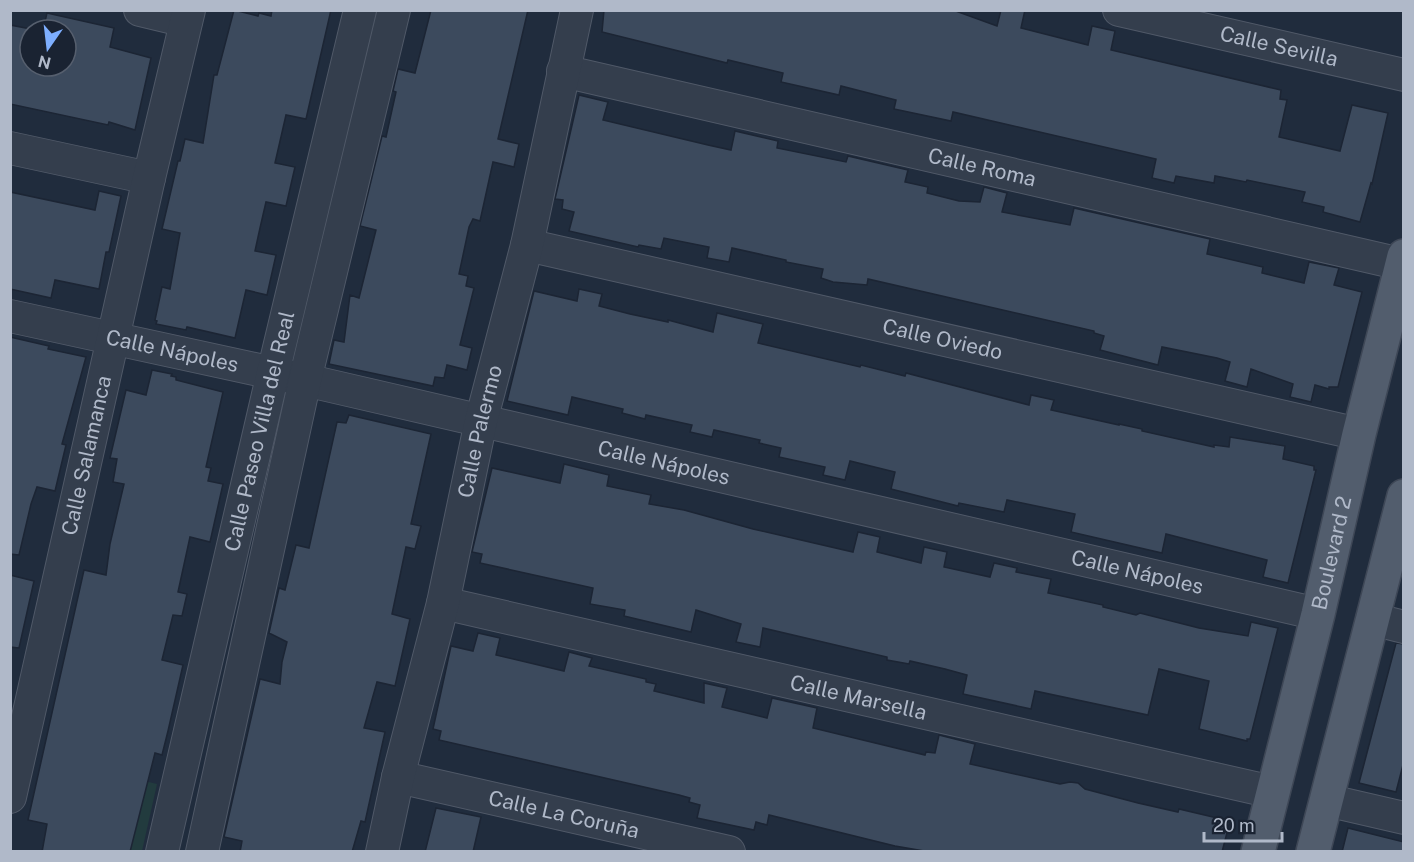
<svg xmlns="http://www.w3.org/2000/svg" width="1414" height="862" viewBox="0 0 1414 862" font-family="'Public Sans',sans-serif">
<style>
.green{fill:#223b3e}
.building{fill:#3c4a5d;stroke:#1c2534;stroke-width:1.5}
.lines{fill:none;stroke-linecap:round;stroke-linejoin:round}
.minor-casing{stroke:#505968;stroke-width:34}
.major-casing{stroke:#3e4756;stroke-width:36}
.minor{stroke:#343e4d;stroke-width:32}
.major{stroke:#525d6d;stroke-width:33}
.labels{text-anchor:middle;stroke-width:5;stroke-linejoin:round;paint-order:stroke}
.street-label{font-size:21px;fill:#b0b9c9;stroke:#1a2332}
</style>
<rect width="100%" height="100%" fill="#202c3d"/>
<path class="green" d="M99,770L157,784L142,851L80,852Z"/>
<path class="building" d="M234,10L258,16L259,13L271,16L272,10H331L306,119L286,115L275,163L295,167L286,206L266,202L260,228L255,251L276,255L267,295L246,290L235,338L187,327L186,330L156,324L157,321L155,320L162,287L170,289L180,233L162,229L178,161H180L185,139L203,143L214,75H217Z
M431,10H528L498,139L519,144L514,167L493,162L480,221L473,219L469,227L459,274L468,276L466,286L474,288L460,345L472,348L467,370L447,365L444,378L435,377L433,386L329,364L334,340L344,342L350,295L359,298L376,230L360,226L382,136L386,137L396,92L393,91L398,69L415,73Z
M604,10H953L997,26L1001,10H1025L1021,28L1088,45L1092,26L1115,31L1111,50L1281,90L1280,99L1287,100L1279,137L1340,151L1352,105L1388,113L1372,184L1371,183L1360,222L1323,212L1324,207L1302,202L1305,192L1247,180L1246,182L1215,176L1214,183L1176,176L1174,183L1152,178L1156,159L953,112L951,121L894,109L896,100L841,86L839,95L781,82L783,73L728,60L727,63L602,32Z
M47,13L114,28L110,47L151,58L135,130L109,122L108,125L10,104V25L36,30H30V66H66V30H43Z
M579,95L608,102L603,120L708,145L731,150L735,131L778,141L777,148L846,162L848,156L908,170L905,182L928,187L927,193L959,201L980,202L984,187L1007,193L1002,212L1070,225L1074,208L1210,239L1207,254L1263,267L1262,273L1304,283L1309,262L1339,268L1334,285L1362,292L1338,387H1329V389L1315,385L1311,402L1290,397L1293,384L1251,369L1247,387L1225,381L1230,362L1217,358L1162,347L1158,365L1100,350L1104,336L1094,333V331L868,279L867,285L833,282L821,278L823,269L786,262V260L732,248L729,262L707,258L709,247L664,238L661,249L639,245L638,247L569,231L574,212L562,209L563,200L555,199Z
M99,191L121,196L109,252H106L99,289L55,280L51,298L10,289V192L95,210Z
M579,289L602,294L599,306L630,314L668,322V320L713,332L717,313L763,324L758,343L860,367L861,365L905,376L906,373L1029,405L1031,395L1054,400L1051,410L1119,425V424L1142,429V431L1214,447V445L1229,447L1230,437L1285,446L1283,459L1314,466V470H1316L1288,583L1263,577L1267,560L1166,534L1162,553L1071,532L1075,514L1007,500L1004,512L959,503L958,506L891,489L895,472L850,461L845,480L823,475L825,467L779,457L781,448L759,443L760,440L714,430L712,437L690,432L692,425L646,415L645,419L622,413L623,409L572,397L568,415L507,401L534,291L577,301Z
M10,337L49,346L48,349L86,357L62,444L66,445L55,491L37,487L31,504L19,555L10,554Z
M152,370L172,374L171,376L176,377V380L223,392L206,467L211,468L208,481L223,484L210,542L190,537L178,592L187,594L182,616L173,615L162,660L183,665L168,731L162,755L155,753L130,852H42L47,824L28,820L84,570L106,575L110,544L124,484L113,482L117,459L110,458L126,390L146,395Z
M349,415L431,434L411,524L421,526L415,549L406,547L392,614L410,619L395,686L377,682L364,728L385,732L365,822L361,821L352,852H240L242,841L224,837L260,679L280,684L282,662L287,642L269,633L279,588L285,590L296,545L309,548L337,422L346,423Z
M564,464L609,475L607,486L651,495L649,504L684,510L753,529L853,552L858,532L880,537L877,552L921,563L924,547L947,552L944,567L990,577L994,563L1017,568L1016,572L1051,579L1048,593L1103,605V607L1136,615L1140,613L1199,628L1248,636L1251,622L1278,628L1250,739H1247V741L1199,729L1209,681L1159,669L1148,715L1035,691L1031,709L963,694L967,675L945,669L910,661L909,664L887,660V657L763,628L760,647L736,642L741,624L696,610L691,632L624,616L625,610L590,604L593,588L480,563L482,554L472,552L492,468L560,483Z
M10,575L34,581L19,648L10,647Z
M478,633L500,638L496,655L564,671L569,652L592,658L589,666L646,679V682L656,684L654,691L704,703V683L727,688L722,707L767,718L772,698L817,708L813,728L925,755L926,752L935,753L939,735L975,744L970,764L1060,784L1070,782L1078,783L1085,789L1138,803L1178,812L1179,809L1230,821L1222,852H930L895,846L769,815L767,825L756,822L754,830L697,818L700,805L689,802L690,798L679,795L439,740L441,731L433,729L451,646L473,651Z
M1396,643L1404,644V761L1396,792L1359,783Z
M436,808L481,817L473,852H425Z
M1348,828L1404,842V852H1342Z"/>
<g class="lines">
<defs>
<g id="minor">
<path d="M140,10L186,21"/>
<path id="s1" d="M1119,10L1404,75"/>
<path id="s2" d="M563,71L1401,264"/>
<path d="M10,148L149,178"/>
<path id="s3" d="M527,245L1359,434"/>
<path id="s4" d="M10,316L305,380L1318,614"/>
<path id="s5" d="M443,603L1272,792"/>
<path d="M1372,619L1404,627"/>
<path id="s6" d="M398,777L729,852"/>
<path id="s7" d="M10,797L149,178L189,10"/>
<path d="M1326,800L1404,818"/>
<path id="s8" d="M162,852L273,373L360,10"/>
<path d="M202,852L305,380L394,10"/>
<path id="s9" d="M382,852L398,777L443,603L481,421L527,245L577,10"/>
</g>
<g id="major">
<path id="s10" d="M1258,852L1318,614L1359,434L1404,256"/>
<path d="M1313,852L1404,496"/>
</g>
</defs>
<use href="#minor" class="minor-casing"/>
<use href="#major" class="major-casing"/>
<use href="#minor" class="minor"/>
<use href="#major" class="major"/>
</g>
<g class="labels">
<g class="street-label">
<text dy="7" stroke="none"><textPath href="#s1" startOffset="164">Calle Sevilla</textPath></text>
<text dy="7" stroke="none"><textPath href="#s2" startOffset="430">Calle Roma</textPath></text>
<text dy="7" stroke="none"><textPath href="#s3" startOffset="426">Calle Oviedo</textPath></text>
<text dy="7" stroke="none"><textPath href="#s4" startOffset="166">Calle Nápoles</textPath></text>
<text dy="7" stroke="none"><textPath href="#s8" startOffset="432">Calle Paseo Villa del Real</textPath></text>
<text dy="7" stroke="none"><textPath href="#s9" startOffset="432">Calle Palermo</textPath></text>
<text dy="7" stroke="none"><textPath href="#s7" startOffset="350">Calle Salamanca</textPath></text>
<text dy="7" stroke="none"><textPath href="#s4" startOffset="670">Calle Nápoles</textPath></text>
<text dy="7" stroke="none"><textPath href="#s10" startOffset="308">Boulevard 2</textPath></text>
<text dy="7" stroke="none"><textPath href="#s4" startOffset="1156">Calle Nápoles</textPath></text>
<text dy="7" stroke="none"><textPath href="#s5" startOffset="426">Calle Marsella</textPath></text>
<text dy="7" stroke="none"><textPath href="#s6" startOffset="170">Calle La Coruña</textPath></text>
</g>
</g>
<rect width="1414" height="862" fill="none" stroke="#b0b9c9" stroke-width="24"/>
<g transform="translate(48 48) rotate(194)"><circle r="28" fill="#1a2332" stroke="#565f6e" stroke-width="1.5"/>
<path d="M0-4.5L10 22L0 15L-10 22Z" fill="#7eafff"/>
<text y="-9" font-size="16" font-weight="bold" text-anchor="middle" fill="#b0b9c9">N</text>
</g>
<path d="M1204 832v9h78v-9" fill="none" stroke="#b0b9c9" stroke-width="3"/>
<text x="1213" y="832" font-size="18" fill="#b0b9c9" stroke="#1a2332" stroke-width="4.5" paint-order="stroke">20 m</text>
</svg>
